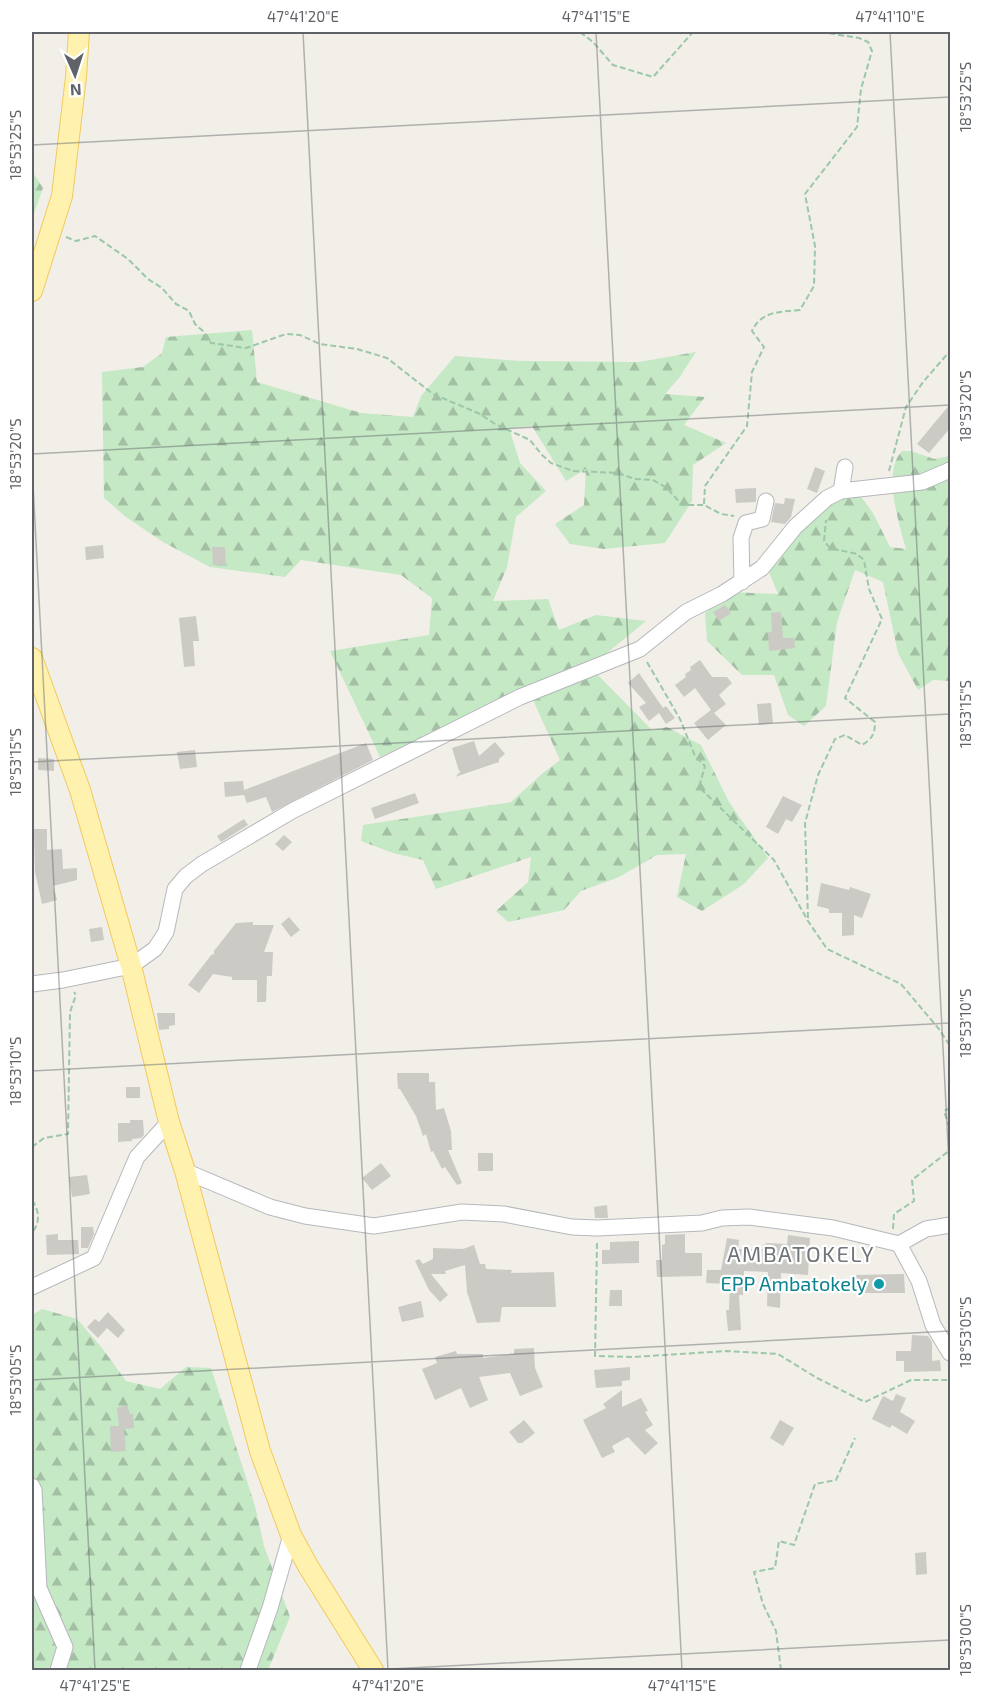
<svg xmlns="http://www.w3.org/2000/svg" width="982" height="1702" viewBox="0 0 982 1702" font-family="'Exo 2',sans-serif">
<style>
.forest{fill:url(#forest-firs)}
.building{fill:#cccac5}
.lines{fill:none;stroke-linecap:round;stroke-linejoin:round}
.minor-casing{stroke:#b5b8bc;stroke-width:17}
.major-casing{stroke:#f2c960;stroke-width:22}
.path{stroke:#9cc7a9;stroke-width:2;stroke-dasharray:6 3;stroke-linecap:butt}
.minor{stroke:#fff;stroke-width:15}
.major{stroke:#fff2af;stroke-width:20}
.ticks{fill:none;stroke:#5f6368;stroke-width:1.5;stroke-opacity:0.45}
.culture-dot{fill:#0f9aa8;stroke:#fff;stroke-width:2}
.labels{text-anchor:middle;stroke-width:4.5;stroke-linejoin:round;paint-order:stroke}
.culture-label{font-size:20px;fill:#0d838f;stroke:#fff;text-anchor:end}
.quarter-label{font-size:22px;letter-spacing:1.5px;fill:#70757a;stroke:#fff}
.neatline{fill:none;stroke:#5f6368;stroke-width:2}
.ticks-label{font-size:15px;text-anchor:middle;fill:#5f6368}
</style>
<defs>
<pattern id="forest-firs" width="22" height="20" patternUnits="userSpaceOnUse" patternTransform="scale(1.5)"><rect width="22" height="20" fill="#c5e8c5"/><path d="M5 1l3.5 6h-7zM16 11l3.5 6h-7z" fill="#a3c0a4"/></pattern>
</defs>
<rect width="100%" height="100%" fill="#f1efe8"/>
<path class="forest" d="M32,171L43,188L32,219Z
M252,330L257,382L361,413L413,417L421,396L455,356L521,361L639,362L696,352L679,378L665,394L705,397L684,425L726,443L693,465L692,501L665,543L604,549L570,544L555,524L584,505L586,469L566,481L532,426L509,428L520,463L546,491L516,517L507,567L493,601L548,599L559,630L596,615L646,621L590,667L652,730L667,727L701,745L729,802L768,858L744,884L702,911L677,897L686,854L657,855L619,877L581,891L564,910L508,922L496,911L528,882L531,857L436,889L423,860L393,853L361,841L363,825L511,802L543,773L560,760L529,691L380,757L330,651L429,635L432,598L401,575L301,560L285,577L210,567L163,542L126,517L104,498L102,372L143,367L162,353L166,337Z
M902,451H911L934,459L950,456V681L933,680L918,690L898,653L883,582L855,570L837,622L826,706L804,726L788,715L774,675H742L707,641L705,613L732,592L778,594L769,572L780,545L833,501L859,494L873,513L890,547L906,549C899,523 882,472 902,451Z
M42,1309L77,1319L102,1348L126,1381L160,1389L186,1367L211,1368L255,1506L264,1546L290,1617L268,1670H32V1315Z"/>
<path class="building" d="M951,403V427L929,453L917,444Z
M815,467L825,471L817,493L807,489Z
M756,488V502L736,503L735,489Z
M785,498L795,499L791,517L785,524L771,522L775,503L784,504Z
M103,545L104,558L86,560L85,547Z
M212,547H225L226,565H213Z
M725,605L731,613L719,621L713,612Z
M781,612L783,638H794L795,648L769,651L768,632H772L771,613Z
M196,616L199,641H193L195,666L184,667L179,618Z
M700,660L712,677H727L732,683L719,695L726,704L714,713L726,725L708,740L694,723L711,710L695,688L684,697L675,685L686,677L685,674L691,670L690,667Z
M639,673L663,708L666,706L675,718L666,724L659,713L649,721L639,707L646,703L628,683Z
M771,703L773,723L759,725L757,704Z
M474,741L479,756L495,742L505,754L499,759V762L455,777L461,771H459L452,748Z
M366,743L373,760L272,812L266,797L247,803L244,795L225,797L224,782L243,781L244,790Z
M195,750L197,767L180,769L177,752Z
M38,758L54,759V771L38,770Z
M415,793L419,803L375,819L371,808Z
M783,796L802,805L792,822L786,819L778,834L766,827Z
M244,819L248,825L221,842L217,836Z
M34,829H47V850L62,849L63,869L77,868V880L53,886L57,900L42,904L35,872Z
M284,835L292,842L283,851L275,844Z
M821,883L849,890L850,887L871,894L862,918L854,915V935L842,936V913H829V909L817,906Z
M289,917L300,930L291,937L281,924Z
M253,922V925H274L264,952H273L272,976H267L266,1002H257V980H232V977L213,974L199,993L188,985L212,954L214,955V951L236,923Z
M102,927L104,940L91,942L89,929Z
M157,1013H175V1025L169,1026V1029L159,1030Z
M397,1073H429V1082H435L436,1110L444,1108L451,1131L452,1150H448L462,1183L457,1185L445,1167L442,1169L433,1151L431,1152L426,1134L423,1136L416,1116L400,1089H398Z
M126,1087H140V1098H126Z
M130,1120H143L144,1135L141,1138L132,1139V1141L118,1142V1123H130Z
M478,1153H493V1171H478Z
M381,1163L391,1176L372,1190L362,1178Z
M87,1175L90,1194L72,1197L69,1177Z
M607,1205L608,1218H595L594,1207Z
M81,1227H93L94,1234L88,1248H81Z
M58,1234V1240H78L79,1254L47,1255L46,1235Z
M685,1234V1253H702V1276L657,1277L656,1260H662V1245L665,1244V1235Z
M788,1235L810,1238L808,1275L781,1273L780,1308L767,1306L768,1272L744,1271L743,1295H739L741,1330L728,1331L726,1310H729L730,1284L706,1283L707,1270H721L727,1238L739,1240L738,1249H762L763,1245L767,1243L787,1244Z
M639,1241V1263L602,1264V1250H610V1242Z
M474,1245L480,1264H485L486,1269L512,1270L511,1273L554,1272L556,1307H502L500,1322L477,1323L467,1292L465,1265L445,1271L446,1274H431L448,1295L440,1302L429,1290L415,1261L419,1259L423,1264L433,1259V1248L463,1249Z
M904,1274L905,1293H854V1275Z
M610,1290H622V1306H609Z
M421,1301L424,1317L402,1322L398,1307Z
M108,1312L125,1330L118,1338L107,1328L98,1338L87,1327L95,1319L99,1322Z
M912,1335L928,1336L932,1342V1361L940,1360L941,1371L904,1372V1361H896V1351H911Z
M534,1348L535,1368L543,1387L520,1396L510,1373L479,1377L488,1400L470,1408L461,1388L435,1400L422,1369L437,1363L435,1357L456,1351L457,1354H483V1358L514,1354V1349Z
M630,1367V1380L622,1381V1386L596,1388L594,1370Z
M622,1390V1407L641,1398L648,1411L645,1412L653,1425L645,1430L658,1443L645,1455L628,1437L612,1446L615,1452L602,1458L583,1420L606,1408L603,1404Z
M896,1394L906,1398L900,1412L915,1421L907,1434L892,1425L890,1428L872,1419L883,1396L893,1401Z
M127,1405L130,1414H133L134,1428L124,1429L126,1451L111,1452L110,1426H119L117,1408Z
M524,1420L535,1433L522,1443H518L509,1432Z
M780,1420L794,1428L783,1446L770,1438Z
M926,1552L927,1574L916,1575L915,1553Z"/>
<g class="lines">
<defs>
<path id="minor" d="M841,491L845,467
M742,582L741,538L746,523L762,519L766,501
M32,984L63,980L131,966L155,949L166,932L175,889L186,876L202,864L292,811L520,697L640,649L686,612L722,594L762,568L795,527L827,498L841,491L922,482L950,470
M185,1171L270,1207L305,1216L374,1226L462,1212L504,1214L572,1227L597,1228L702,1223L722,1218L749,1217L833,1228L899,1244L926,1229L950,1225
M899,1244L919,1281L933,1325L950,1353
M32,1287L94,1258L137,1157L169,1122
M32,1486L34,1490L39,1588L65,1647L58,1670
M248,1670L270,1608L291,1535"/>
<path id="major" d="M32,291L62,196L76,77L79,32
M32,658L80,790L131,966L169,1122L185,1171L260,1451L291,1535L308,1566L373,1670"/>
</defs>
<use href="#minor" class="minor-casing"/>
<use href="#major" class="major-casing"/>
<path class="path" d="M580,32L593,42L613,65L653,77L693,32
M66,237L76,241L95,236L128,259L148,279L162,288L176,304L189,311L195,324L204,332L211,343L246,348L286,334L300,335L320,344L357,349L387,358L433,394L480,414L495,424L530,440L542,455L551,463L573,471L618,473L635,479L653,480L667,488L682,505H704L721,514L734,516
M889,471L906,407L923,382L950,351
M704,504L705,486L747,426L752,372L764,347L752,331C761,311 780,312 800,310L814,286L815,246L805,194L857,127L861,89L872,51L868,42L859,38L821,32
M647,662L680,719L695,756L705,766L699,787L774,860L808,921L827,949L901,984L939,1029L950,1046V1089
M808,918L805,823L818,775L835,739L845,735L862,745C872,739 875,734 875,722L845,698L882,619L869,589L864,560L857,554L830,548L824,541L826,520
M950,1108L944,1111L950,1129
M32,1147L44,1138L68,1134L70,1012L76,995L74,992
M32,1200C40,1212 40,1222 32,1233
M893,1229L894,1214L914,1201L912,1180L950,1150
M597,1243L595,1356L633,1357L727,1351L778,1354L817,1378L865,1402L911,1380H950
M781,1670L776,1631L763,1604L754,1572L775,1568L779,1541L794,1545L815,1484L836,1480L855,1438"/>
<use href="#minor" class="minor"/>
<use href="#major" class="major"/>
</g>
<path class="ticks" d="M303,32L388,1670M596,32L682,1670M890,32L950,1182M32,145L950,97M32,454L950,405M32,465L95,1670M32,762L950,714M32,1071L950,1023M32,1380L950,1331M371,1670L950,1640"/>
<circle class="culture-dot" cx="879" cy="1284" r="6"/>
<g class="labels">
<g class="culture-label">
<text x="867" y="1291">EPP Ambatokely</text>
</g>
<g class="quarter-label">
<text x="801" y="1262">AMBATOKELY</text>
</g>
</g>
<rect width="982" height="1702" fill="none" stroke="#ffffff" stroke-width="66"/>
<g transform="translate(75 75) rotate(177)" stroke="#ffffff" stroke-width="4.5" paint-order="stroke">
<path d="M0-4.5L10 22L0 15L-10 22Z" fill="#5f6368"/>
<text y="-9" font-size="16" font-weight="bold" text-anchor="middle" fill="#5f6368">N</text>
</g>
<rect x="33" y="33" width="916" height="1636" class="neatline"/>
<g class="ticks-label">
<text x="303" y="22">47°41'20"E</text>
<text x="596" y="22">47°41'15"E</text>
<text x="890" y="22">47°41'10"E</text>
<text transform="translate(966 97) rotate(-90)" y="5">18°53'25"S</text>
<text transform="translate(16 145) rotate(-90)" y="5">18°53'25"S</text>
<text transform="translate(966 406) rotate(-90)" y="5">18°53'20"S</text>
<text transform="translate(16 454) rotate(-90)" y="5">18°53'20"S</text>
<text transform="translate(966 714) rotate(-90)" y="5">18°53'15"S</text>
<text transform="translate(16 762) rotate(-90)" y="5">18°53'15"S</text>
<text transform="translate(966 1023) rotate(-90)" y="5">18°53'10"S</text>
<text transform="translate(16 1071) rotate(-90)" y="5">18°53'10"S</text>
<text transform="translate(966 1332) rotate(-90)" y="5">18°53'05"S</text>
<text transform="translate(16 1380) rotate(-90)" y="5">18°53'05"S</text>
<text transform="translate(966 1640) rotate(-90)" y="5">18°53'00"S</text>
<text x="95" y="1691">47°41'25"E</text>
<text x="388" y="1691">47°41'20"E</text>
<text x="682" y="1691">47°41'15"E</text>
</g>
</svg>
